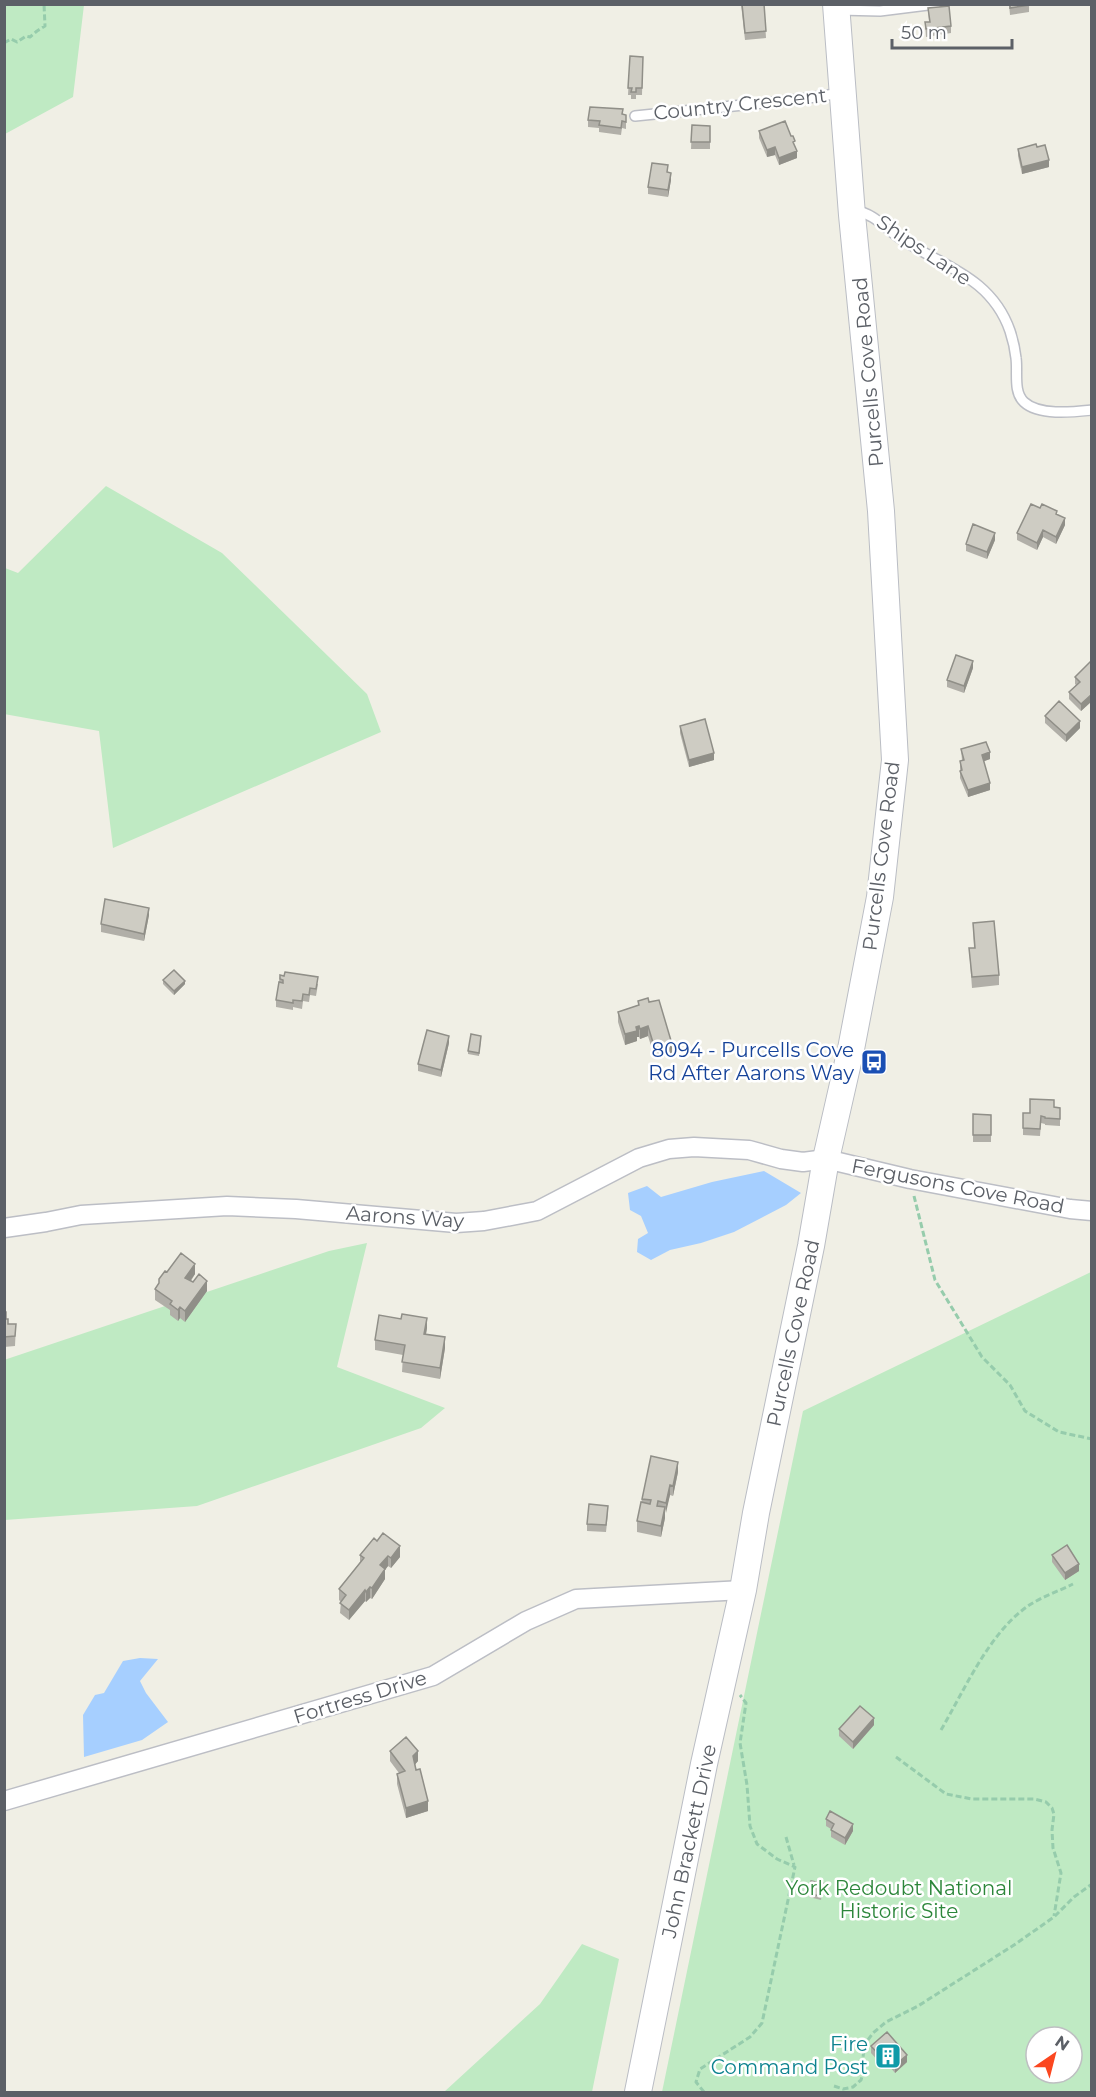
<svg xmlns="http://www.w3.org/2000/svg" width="1096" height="2097" viewBox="0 0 1096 2097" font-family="Montserrat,sans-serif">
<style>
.green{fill:#bfeac3;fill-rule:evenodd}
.water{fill:#a6cfff}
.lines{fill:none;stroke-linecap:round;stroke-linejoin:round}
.service-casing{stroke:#bcbec5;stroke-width:12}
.minor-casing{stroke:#bcbec5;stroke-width:21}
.secondary-casing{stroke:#babdc4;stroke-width:28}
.path{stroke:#96ccac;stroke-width:3;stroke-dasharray:6 3;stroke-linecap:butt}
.service{stroke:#fff;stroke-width:9}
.minor{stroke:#fff;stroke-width:18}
.secondary{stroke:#fff;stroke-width:26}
.wall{fill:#b1afa8}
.shaded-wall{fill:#908f88}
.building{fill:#ceccc3;stroke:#908f88;stroke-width:1.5}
.labels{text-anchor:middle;stroke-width:5;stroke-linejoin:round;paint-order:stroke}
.street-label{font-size:20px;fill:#5c6067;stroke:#fff}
.transit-label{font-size:20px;fill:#164399;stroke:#fff;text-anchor:end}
.park-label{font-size:20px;fill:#2c863a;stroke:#fff}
.culture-label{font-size:20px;fill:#0d838f;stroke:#fff;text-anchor:end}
</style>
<rect width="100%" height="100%" fill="#f0efe5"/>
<path class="green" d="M5,4L84,5L73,97L5,134Z
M106,486L222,553L367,694L381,732L113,848L99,731L4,714L5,568L18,573Z
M367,1243L337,1367L445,1408L421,1428L197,1506L5,1520L4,1360L329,1251Z
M1091,1272V2092H662L803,1411ZM1036,2037H1072V2073H1036Z
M582,1944L619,1959L592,2092H444L540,2004Z"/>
<path class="water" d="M764,1171L801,1193L786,1205L734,1232L701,1243L670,1250L651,1260L637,1252L638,1239L648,1233L641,1216L630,1210L628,1193L647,1186L661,1197L712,1182Z
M140,1658L158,1659L140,1681L146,1693L168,1722L142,1740L84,1757L83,1715L95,1695L104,1693L123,1661Z"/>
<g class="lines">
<defs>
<path id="service" d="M839,10L880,11L936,4
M635,116L802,99L841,93
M854,210C876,214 886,230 904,241C946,267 992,279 1010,331C1013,340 1015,349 1016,358C1018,372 1013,392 1024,402C1039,416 1073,412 1092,410"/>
<path id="minor" d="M4,1228L46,1222L81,1215L227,1206L296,1209L456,1223L484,1221L537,1211L639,1158L669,1149L694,1147L749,1150L781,1159L803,1162L826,1159L910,1179L1070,1209L1092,1211
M4,1801L433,1676L526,1621L576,1599L743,1590"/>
<path id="secondary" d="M638,2092L704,1764L743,1590L756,1513L811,1246L826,1159L851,1049L880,897L895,760L881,511L852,215L836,4"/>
</defs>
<use href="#service" class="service-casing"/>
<use href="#minor" class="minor-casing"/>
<use href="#secondary" class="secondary-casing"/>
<path class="path" d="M4,43L11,39L17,42L26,36L30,37L37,31L45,26L44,4
M914,1196L935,1280L982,1357L1010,1385L1025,1411L1059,1432L1092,1439
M941,1730C965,1689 989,1633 1028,1606C1041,1597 1059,1591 1073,1584
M896,1757L946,1794L972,1799H1034L1046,1802L1052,1808L1054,1814L1052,1830L1053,1848L1061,1873L1054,1916
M786,1837L794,1865
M834,2086L843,2089L853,2087L861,2080L864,2070L863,2057L865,2044L873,2033L886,2022L918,2006L1014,1945L1054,1917L1074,1897L1092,1884
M704,2092L696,2082L700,2069L750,2037L762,2023L795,1867L777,1859L757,1844L750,1826L747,1785L740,1743L746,1703L740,1695"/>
<use href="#service" class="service"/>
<use href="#minor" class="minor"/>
<use href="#secondary" class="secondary"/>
</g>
<path class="wall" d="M741,4H764L766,38L745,40Z
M1009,4H1029V12L1010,15Z
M928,8L951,26V33L926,37L925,22H929Z
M630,56L643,57L642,95H636V99H631V95H628Z
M623,115L626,122V129L622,128L621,135L599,132V128L588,127V120Z
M692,125L710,126V149H691Z
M759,131L795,147L797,158L779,165L775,155L767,157L759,138Z
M1018,149L1049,167L1022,174L1018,156Z
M668,172L671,180L668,197L648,194V187Z
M1057,514L1065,525L1056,544L1043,537L1037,550L1017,540V533Z
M995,540L987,559L966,551V544Z
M1092,660V701L1081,711L1069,699V692L1076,685L1075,684V677Z
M973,668L964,693L947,687V680Z
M1045,716L1080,728L1066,742L1045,723Z
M680,726L714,760L689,767L680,733Z
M961,749L990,759L984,761L990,790L968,797L960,778V761L962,760Z
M149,915L144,941L101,932V924Z
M973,923L999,975V985L972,988L969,948H974Z
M280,975L318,984L316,996L310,995L309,1002L303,1001L302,1009L293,1007V1010L276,1007V1000Z
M163,980L185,984L174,995L163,984Z
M638,1001L672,1054L655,1059L648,1036L640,1039L639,1037H637V1041L625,1045L618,1022V1012L638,1005Z
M481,1040L479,1056L468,1054V1051Z
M449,1043L441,1077L418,1071V1064Z
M1054,1107L1060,1108V1126L1045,1125V1124L1041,1123L1040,1136L1023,1135V1113H1030Z
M973,1114L991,1115V1142H973Z
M167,1272L195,1274L191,1281L207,1291L185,1322L180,1318L178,1321L170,1315V1310L155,1300V1289L159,1284V1279Z
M4,1312L6,1319L8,1324H16L15,1346L4,1347Z
M427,1328L426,1334L445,1348L440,1379L402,1372L403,1355L375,1350V1340Z
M678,1472L673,1496L670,1495L665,1513V1518L661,1537L637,1532V1521L642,1499Z
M608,1513L606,1532L587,1531V1524Z
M360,1555L400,1557L391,1568L388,1566L385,1570V1579L372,1599L370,1598L366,1602L365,1601L349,1620L340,1613L341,1602L339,1600V1589L360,1562Z
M1052,1555L1079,1571L1065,1580L1052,1562Z
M874,1725L853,1749L839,1736V1729Z
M390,1751L418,1761L415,1764L428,1811L406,1818L397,1784V1774L399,1773L390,1761Z
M826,1819L853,1831L845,1845L831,1837V1829L826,1826Z
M823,1887L821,1900L809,1897V1894Z
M871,2046L907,2062L895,2073L885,2061L881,2064L871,2053Z"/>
<path class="shaded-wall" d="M775,147V155L767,157V150Z
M797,151V158L779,165V158Z
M1049,160V167L1022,174V167Z
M671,173V180L668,197V190Z
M1065,518V525L1056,544V537Z
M1043,530V537L1037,550V543Z
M995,533V540L987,559V552Z
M973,661V668L964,693V686Z
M1092,694V701L1081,711V704Z
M1080,721V728L1066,742V735Z
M990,752V759L982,762V755Z
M714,753V760L689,767V760Z
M990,783V790L968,797V790Z
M149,908V915L144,941V934Z
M185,981V984L174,995V991Z
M639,1026V1037H637V1041L625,1045V1034L636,1027Z
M648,1026V1036L640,1039V1029Z
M449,1036V1043L441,1077V1070Z
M672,1044V1054L655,1059V1049Z
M195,1264V1274L185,1288V1278Z
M207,1281V1291L185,1322V1311Z
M180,1307V1318L178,1321V1310Z
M427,1318V1328L424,1345V1334Z
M445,1337V1348L440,1379V1368Z
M678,1462V1472L673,1496V1486Z
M670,1485V1495L666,1513V1503Z
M665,1507V1518L661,1537V1526Z
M400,1546V1557L391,1568V1558Z
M388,1556V1566L385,1570V1579L372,1599V1588L380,1565Z
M1079,1564V1571L1065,1580V1573Z
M370,1587V1598L366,1602V1592Z
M365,1590V1601L349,1620V1610Z
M874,1718V1725L853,1749V1742Z
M418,1751V1761L413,1767V1756Z
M428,1801V1811L406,1818V1808Z
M853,1824V1831L845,1845V1838Z
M885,2053V2061L881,2064V2057Z
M907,2055V2062L895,2073V2065Z"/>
<path class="building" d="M742,4H764L766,31L745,33Z
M1010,4H1029V5L1010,8Z
M949,6L951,26L926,29L925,22H930L928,8Z
M630,56L643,57L642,88H636V92H631L632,88H628Z
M590,107L623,109L622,114L626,115V122L622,121L621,128L599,125L600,121L588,120Z
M785,121L791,136H793L795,141L793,142L797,151L779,158L775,147L767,150L759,131Z
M692,125L710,126V142H691Z
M1036,144L1037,147L1045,145L1049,160L1022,167L1018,149Z
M652,163L668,165L667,172L671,173L668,190L648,187Z
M1031,504L1040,508L1042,504L1057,511L1056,514L1065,518L1056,537L1043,530L1037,543L1017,533Z
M973,524L995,533L987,552L966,544Z
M956,655L973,661L964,686L947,680Z
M1092,660V694L1081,704L1069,692L1080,682L1075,677Z
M1059,701L1080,721L1066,735L1045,716Z
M705,719L714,753L689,760L680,726Z
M986,742L990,752L982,755L990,783L968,790L960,771L962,770L960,761L964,760L961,749Z
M105,899L149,908L144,934L101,924Z
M994,921L999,975L972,977L969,948H975L973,923Z
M174,970L185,981L174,991L163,980Z
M285,972L318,977L316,989L310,988L309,995L303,994L302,1001L293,1000V1003L276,1000L279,982L283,983V980L280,979V975L284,976Z
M648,998L649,1002L659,1000L672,1044L655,1049L648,1026L640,1029L639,1026L636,1027L637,1031L625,1034L618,1012L639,1005L638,1001Z
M427,1030L449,1036L441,1070L418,1064Z
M471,1034L481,1036L479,1053L468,1051Z
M1030,1099L1054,1100V1107L1060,1108V1119L1045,1118V1117L1041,1116L1040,1129L1023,1128V1113H1030Z
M973,1114L991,1115V1135H973Z
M181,1253L195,1264L185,1278L193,1282L199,1274L207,1281L185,1311L180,1307L178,1310L170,1304L172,1301L155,1289L159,1283V1279L165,1271L167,1272Z
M4,1312H6V1319H8V1324H16L15,1336L4,1337Z
M402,1314L427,1318L424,1334L445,1337L440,1368L402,1362L405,1345L375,1340L379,1315L401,1319Z
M651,1456L678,1462L673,1486L670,1485L666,1503L658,1501L657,1506L665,1507L661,1526L637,1521L641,1502L650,1504L651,1500L642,1499Z
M589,1504L608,1506L606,1525L587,1524Z
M383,1533L400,1546L391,1558L388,1556L380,1565L385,1569L372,1588L370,1587L366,1592L365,1590L349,1610L340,1603L346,1595L339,1589L364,1558L360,1555L374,1538L377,1541Z
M1067,1545L1079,1564L1065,1573L1052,1555Z
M860,1706L874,1718L853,1742L839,1729Z
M406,1737L418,1751L413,1756L416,1770L420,1769L428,1801L406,1808L397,1774L405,1771L390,1751Z
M830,1811L853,1824L845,1838L831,1830L834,1824L826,1819Z
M811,1881L823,1883L821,1896L809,1894Z
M887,2032L907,2055L895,2065L885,2053L881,2057L871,2046Z"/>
<defs>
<symbol id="bus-square" viewBox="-11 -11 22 22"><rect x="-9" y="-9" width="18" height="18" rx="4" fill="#1a4fb4" stroke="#fff"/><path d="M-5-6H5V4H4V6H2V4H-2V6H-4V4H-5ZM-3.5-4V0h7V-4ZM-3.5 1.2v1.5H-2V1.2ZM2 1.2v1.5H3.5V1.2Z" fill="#fff"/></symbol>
<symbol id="building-square" viewBox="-11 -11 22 22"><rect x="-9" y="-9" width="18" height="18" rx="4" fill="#0f9aa8" stroke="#fff"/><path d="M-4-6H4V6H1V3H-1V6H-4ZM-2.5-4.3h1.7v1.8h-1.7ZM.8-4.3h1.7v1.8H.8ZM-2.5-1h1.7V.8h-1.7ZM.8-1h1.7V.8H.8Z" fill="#fff"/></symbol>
</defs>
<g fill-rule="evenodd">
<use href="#bus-square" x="859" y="1047" width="30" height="30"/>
<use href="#building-square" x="873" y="2041" width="30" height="30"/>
</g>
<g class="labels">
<g class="street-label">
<text transform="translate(740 104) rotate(-6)" y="7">Country Crescent</text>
<text transform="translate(924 250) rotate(34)" y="7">Ships Lane</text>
<text transform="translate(868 372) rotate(-95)" y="7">Purcells Cove Road</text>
<text transform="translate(881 856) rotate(-83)" y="7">Purcells Cove Road</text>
<text transform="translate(958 1186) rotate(11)" y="7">Fergusons Cove Road</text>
<text transform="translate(405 1217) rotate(4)" y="7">Aarons Way</text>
<text transform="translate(793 1333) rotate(-78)" y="7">Purcells Cove Road</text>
<text transform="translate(360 1697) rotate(-17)" y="7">Fortress Drive</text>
<text transform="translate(689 1841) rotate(-78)" y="7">John Brackett Drive</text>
</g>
<g class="transit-label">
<text x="854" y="1057">8094 - Purcells Cove<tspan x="854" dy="23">Rd After Aarons Way</tspan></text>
</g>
<g class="park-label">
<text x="899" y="1895">York Redoubt National<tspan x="899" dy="23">Historic Site</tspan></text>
</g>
<g class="culture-label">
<text x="868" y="2051">Fire<tspan x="868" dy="23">Command Post</tspan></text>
</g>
</g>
<rect width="1096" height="2097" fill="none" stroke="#5c6067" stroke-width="12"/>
<g transform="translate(1054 2055) rotate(35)"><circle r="28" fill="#ffffff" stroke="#bebfc2" stroke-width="1.5"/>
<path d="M0-4.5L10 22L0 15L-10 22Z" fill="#fb4720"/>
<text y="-9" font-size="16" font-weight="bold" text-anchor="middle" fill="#5c6067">N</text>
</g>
<path d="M892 39v9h120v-9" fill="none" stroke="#5c6067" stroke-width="3"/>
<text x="901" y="39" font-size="18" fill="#5c6067" stroke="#ffffff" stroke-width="4.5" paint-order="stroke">50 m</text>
</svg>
